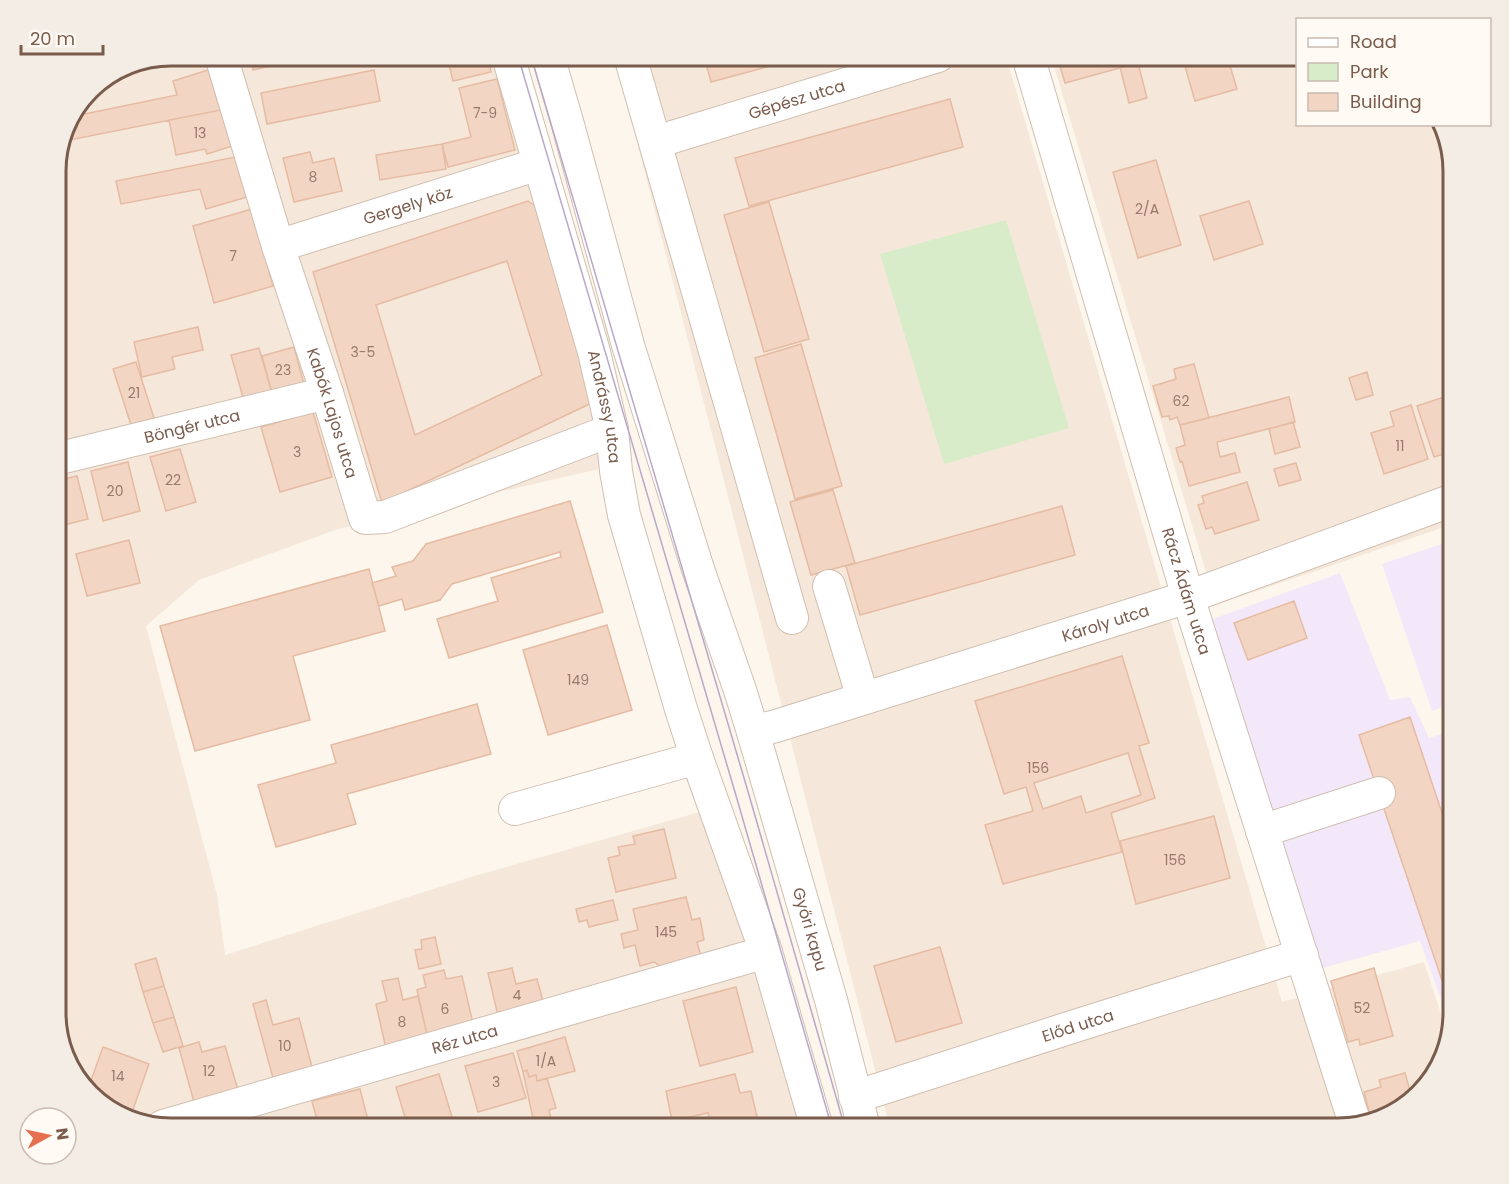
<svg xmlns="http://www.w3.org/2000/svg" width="1509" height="1184" viewBox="0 0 1509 1184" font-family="Poppins,sans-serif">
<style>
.residential{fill:#f5e8da}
.education{fill:#f3e8fa}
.green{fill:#d8ecc9}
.building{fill:#f3d5c3;stroke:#e6bba3;stroke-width:1.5;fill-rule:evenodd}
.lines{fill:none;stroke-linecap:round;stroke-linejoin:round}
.minor-casing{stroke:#d1beb0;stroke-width:34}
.minor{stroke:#fff;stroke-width:32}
.tram{stroke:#b9a8c9;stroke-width:1.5}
.labels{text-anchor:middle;stroke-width:4.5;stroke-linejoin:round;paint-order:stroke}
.number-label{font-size:14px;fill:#987a6a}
.street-label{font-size:16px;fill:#7a5c4d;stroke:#fffaf3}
.rim{fill:none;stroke:#7a5c4d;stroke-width:3}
</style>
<rect width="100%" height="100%" fill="#fdf6ec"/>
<path class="residential" d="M171,56H502L608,467L338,529L199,580L146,626L217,895L225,955L471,877L714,808L807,1128H171L100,1104L68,1064L56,1020V163L68,120L95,84Z
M615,56H1006L1282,1002L1424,962L1447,1032L1429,1084L1389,1117L1338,1128H890Z
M1051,56H1297L1298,124L1443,125L1453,171V524L1216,605Z"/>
<path class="education" d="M1453,540V703L1432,711L1382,564Z
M1340,573L1390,700L1410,697L1429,738L1453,730V1013L1450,1025L1420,941L1323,968L1210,620Z"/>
<path class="green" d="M1006,220L1069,428L944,464L880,254Z"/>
<path class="building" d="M250,56H289L291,62L253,70Z
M338,56H368V57L340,64Z
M447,56H488L491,72L453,81Z
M704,56H808L711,82Z
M1057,56H1136L1138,63L1065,83Z
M1182,56H1227L1237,89L1195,101Z
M1138,63L1147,98L1129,103L1120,67Z
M208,70L221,110L65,141L63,135L68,120L70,117L177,95L173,81Z
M374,70L380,101L267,124L261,93Z
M497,79L515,150L448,167L442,144L471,137L459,88Z
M950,99L963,147L749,206L735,158Z
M221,110L232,146L207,154L205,149L176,155L169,120Z
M442,144L446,169L380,180L376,155Z
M310,152L313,163L334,158L342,191L294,202L283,158Z
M235,157L247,197L206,209L200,189L121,204L116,181Z
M1156,160L1181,245L1138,258L1113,172Z
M528,201L545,213L602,398L382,503L313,272ZM507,261L542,375L415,435L376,305Z
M1249,201L1263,244L1214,260L1200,216Z
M769,202L809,339L764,352L724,215Z
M252,209L273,286L214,303L193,226Z
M198,327L203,350L172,357L175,369L142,377L134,342Z
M801,344L842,486L795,499L755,358Z
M294,347L304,384L272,393L262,356Z
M259,348L272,393L244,401L231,355Z
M136,362L154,418L131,425L113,369Z
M1194,364L1209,418L1180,425L1177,417L1170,420L1169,416L1162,417L1153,386L1176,379L1174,369Z
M1367,372L1373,395L1356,400L1349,378Z
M1453,394V451L1434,457L1417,406Z
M1289,397L1295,422L1217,442L1220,457L1235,453L1240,472L1189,486L1182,461L1180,462L1176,448L1185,445L1180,425Z
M1411,405L1428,459L1384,474L1371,433L1394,426L1390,412Z
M313,412L332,477L280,492L261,427Z
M1293,422L1300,447L1275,454L1269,429Z
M180,449L196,502L166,511L150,457Z
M128,462L140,511L103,521L91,471Z
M1296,463L1301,480L1279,486L1274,469Z
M77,476L88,519L56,527V481Z
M1247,482L1259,520L1215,534L1212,527L1206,529L1198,505L1204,503L1202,496Z
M833,490L855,563L811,575L790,502Z
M570,501L603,612L449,658L437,619L498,601L491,578L561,557L560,552L452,584L440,600L405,610L402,599L379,606L372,583L396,576L392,567L413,561L426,544Z
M1062,506L1075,555L860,615L846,566Z
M129,540L140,583L87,596L76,554Z
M369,569L385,631L293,656L310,720L195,751L160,626Z
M1294,601L1307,638L1248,660L1234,623Z
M607,625L632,710L548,735L523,650Z
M1122,656L1149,743L1139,746L1155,798L1111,813L1122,852L1003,884L985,825L1033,811L1026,787L1004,794L975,701ZM1128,753L1141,795L1086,813L1081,796L1043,809L1034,783Z
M477,704L491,754L347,794L356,824L276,847L258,785L336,763L331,745Z
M1410,717L1453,846V1013L1359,735Z
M1214,816L1230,878L1136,904L1120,841Z
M664,829L676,878L616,892L608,858L620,855L618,847L635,844L633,836Z
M686,897L692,920L700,918L704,940L697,942L702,960L664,969L654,962L640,966L635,945L624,948L621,934L638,930L633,909Z
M613,900L618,920L589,927L587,920L579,922L576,909Z
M435,937L441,964L419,969L415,950L422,949L421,940Z
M940,947L962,1023L896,1042L874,966Z
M156,958L164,986L143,992L135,964Z
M512,968L516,984L537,979L544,1005L498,1016L488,973Z
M1374,968L1393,1036L1360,1045L1359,1039L1348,1042L1331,981Z
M444,970L446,979L462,976L474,1028L428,1039L417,990L426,987L423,975Z
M56,971L62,993L56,995Z
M398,978L403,1000L418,996L428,1039L386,1049L376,1004L387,1001L382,981Z
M164,986L174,1017L153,1023L143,992Z
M736,987L753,1052L700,1066L683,1001Z
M266,1000L273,1025L299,1018L312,1067L273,1078L253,1004Z
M174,1017L183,1046L163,1052L153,1023Z
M565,1037L575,1071L537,1081L536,1075L529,1077L527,1070L523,1072L517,1051Z
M199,1042L202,1052L225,1046L238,1090L194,1102L179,1048Z
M103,1047L149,1064L131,1115L100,1104L88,1089Z
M513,1053L526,1098L478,1112L465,1066Z
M527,1070L529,1077L536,1075L537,1081L547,1078L556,1108L549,1110L553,1128H535L523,1072Z
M1405,1073L1412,1098L1392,1114L1371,1119L1364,1092L1381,1087L1379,1080Z
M439,1074L453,1120L422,1128H408L396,1087Z
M735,1074L740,1093L751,1091L758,1121L749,1123L750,1128H712L708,1113L672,1121L666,1091Z
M360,1089L370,1128H319L312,1101Z
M246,1121L248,1128H222Z
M710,1122L712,1128H684Z"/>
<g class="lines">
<defs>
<g id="minor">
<path id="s1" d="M221,56L278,246L327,393L365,518L385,517L612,430"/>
<path id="s2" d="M508,56L594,352L612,430L616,471L624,515L681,709L697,758L766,952L817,1128"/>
<path id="s3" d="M548,56L568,125L628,345L698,569L740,690L753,732L831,1000L864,1128"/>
<path d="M630,56L792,618"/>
<path id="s4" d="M1028,56L1188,597L1355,1124"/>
<path id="s5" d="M656,142L938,56"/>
<path id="s6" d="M278,246L539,164"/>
<path id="s7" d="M56,459L327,393"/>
<path d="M829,586L863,698"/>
<path id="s8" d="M753,732L776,726L1188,597L1453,500"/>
<path d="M515,809L697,758"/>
<path d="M1262,831L1379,793"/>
<path id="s9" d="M855,1097L1075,1026L1302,955"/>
<path id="s10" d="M163,1126L766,952"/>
</g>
</defs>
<use href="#minor" class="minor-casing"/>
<use href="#minor" class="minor"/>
<path class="tram" d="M518,56L737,799L832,1128
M531,56L749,795L845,1128"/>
</g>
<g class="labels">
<g class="number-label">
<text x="485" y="118">7-9</text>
<text x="200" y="138">13</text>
<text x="313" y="182">8</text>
<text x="1147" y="214">2/A</text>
<text x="233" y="261">7</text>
<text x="363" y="357">3-5</text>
<text x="283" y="375">23</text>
<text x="134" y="398">21</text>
<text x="1181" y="406">62</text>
<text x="1400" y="451">11</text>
<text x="297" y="457">3</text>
<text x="173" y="485">22</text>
<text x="115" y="496">20</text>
<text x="578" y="685">149</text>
<text x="1038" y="773">156</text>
<text x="1175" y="865">156</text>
<text x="666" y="937">145</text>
<text x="517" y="1000">4</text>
<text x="1362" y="1013">52</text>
<text x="445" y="1014">6</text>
<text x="402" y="1027">8</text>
<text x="285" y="1051">10</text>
<text x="546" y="1066">1/A</text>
<text x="209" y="1076">12</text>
<text x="118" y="1081">14</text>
<text x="496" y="1087">3</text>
</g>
<g class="street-label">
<text dy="6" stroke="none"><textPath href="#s5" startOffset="147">Gépész utca</textPath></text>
<text dy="6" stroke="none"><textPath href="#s6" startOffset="136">Gergely köz</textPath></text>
<text dy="6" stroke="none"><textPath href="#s2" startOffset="364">Andrássy utca</textPath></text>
<text dy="6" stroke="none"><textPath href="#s1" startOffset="374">Kabók Lajos utca</textPath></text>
<text dy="6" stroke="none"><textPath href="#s7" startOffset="140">Böngér utca</textPath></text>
<text dy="6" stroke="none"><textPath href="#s4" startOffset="558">Rácz Ádám utca</textPath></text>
<text dy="6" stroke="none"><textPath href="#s8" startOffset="369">Károly utca</textPath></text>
<text dy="6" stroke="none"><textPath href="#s3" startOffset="912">Győri kapu</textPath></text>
<text dy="6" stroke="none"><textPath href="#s9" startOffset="234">Előd utca</textPath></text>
<text dy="6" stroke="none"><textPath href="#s10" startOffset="314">Réz utca</textPath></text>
</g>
</g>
<path d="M0 0H1509V1184H0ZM171 66H1338A105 105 0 0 1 1443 171V1013A105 105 0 0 1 1338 1118H171A105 105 0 0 1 66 1013V171A105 105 0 0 1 171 66Z" fill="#f4ede6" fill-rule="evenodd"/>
<path class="rim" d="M171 66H1338A105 105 0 0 1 1443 171V1013A105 105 0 0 1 1338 1118H171A105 105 0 0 1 66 1013V171A105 105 0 0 1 171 66Z"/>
<rect x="1296" y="18" width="195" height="108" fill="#fffaf3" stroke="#cabbb1" stroke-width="1.5"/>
<rect x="1308" y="38" width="30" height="9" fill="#ffffff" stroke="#cabbb1" stroke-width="1.5"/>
<text x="1350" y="48" font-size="18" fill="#7a5c4d">Road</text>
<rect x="1308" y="63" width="30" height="18" fill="#d8ecc9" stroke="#cabbb1" stroke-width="1.5"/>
<text x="1350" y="78" font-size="18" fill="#7a5c4d">Park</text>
<rect x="1308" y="93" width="30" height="18" fill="#f3d5c3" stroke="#cabbb1" stroke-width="1.5"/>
<text x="1350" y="108" font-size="18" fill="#7a5c4d">Building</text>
<g transform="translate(48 1136) rotate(82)"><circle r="28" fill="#fffaf3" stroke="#cabbb1" stroke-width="1.5"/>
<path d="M0-4.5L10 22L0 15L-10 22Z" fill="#e76f51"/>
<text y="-9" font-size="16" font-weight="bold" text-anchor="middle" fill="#7a5c4d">N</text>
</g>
<path d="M21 45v9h82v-9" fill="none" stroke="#7a5c4d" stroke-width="3"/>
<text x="30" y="45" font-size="18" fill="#7a5c4d" stroke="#fffaf3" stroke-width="4.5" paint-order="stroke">20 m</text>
</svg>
